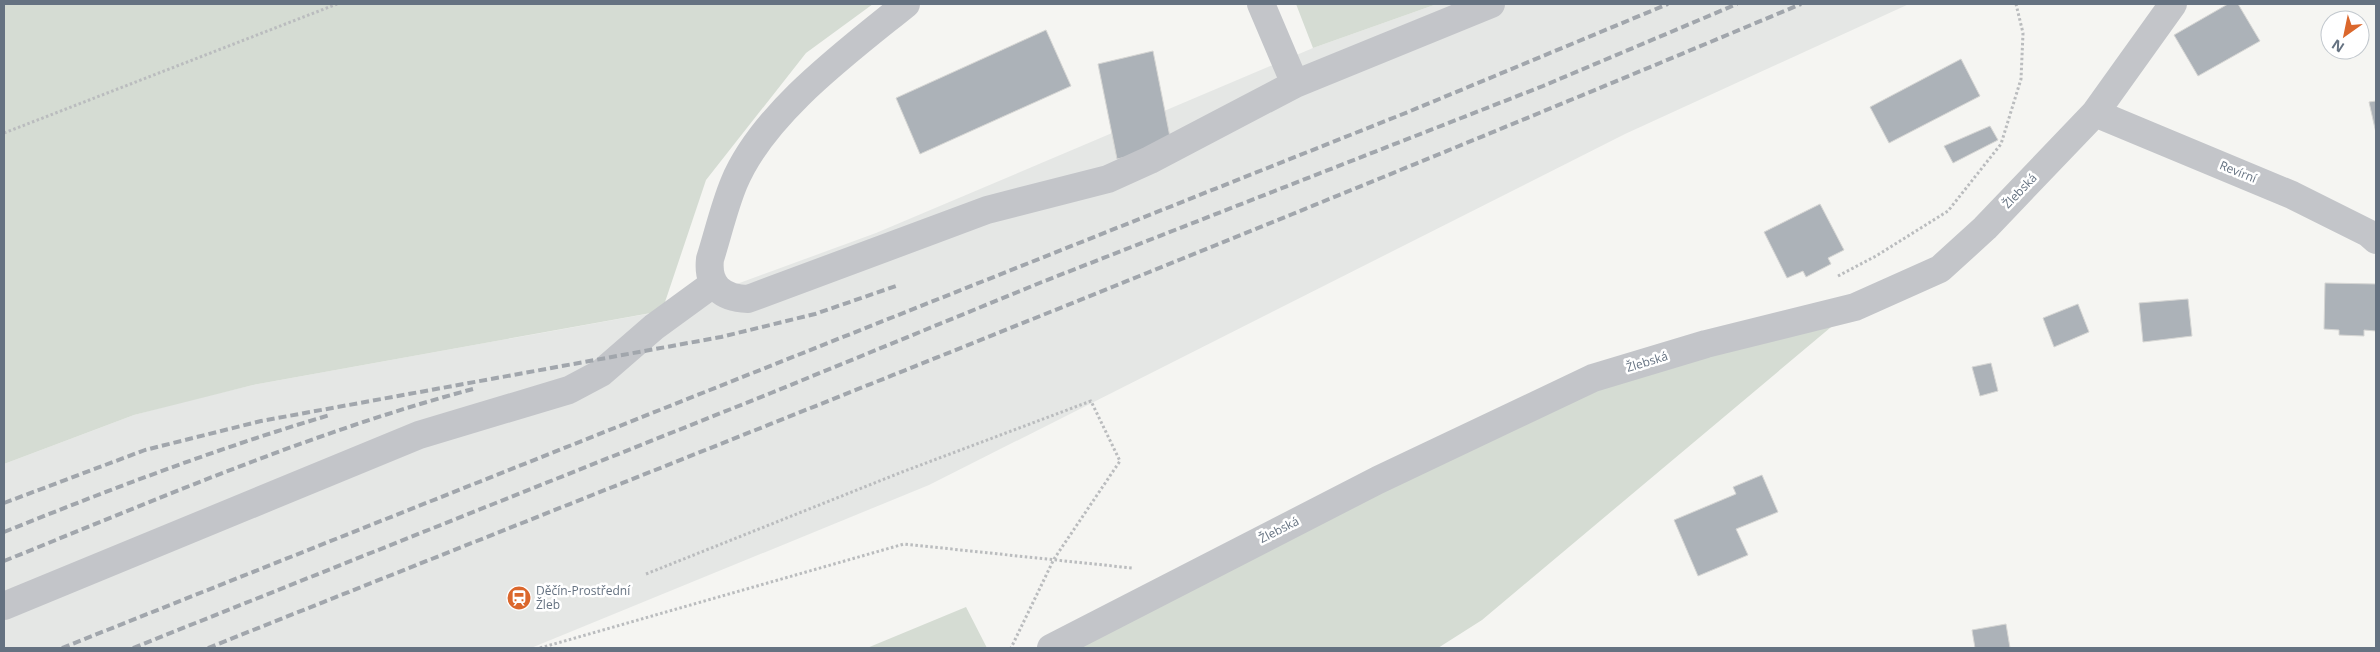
<svg xmlns="http://www.w3.org/2000/svg" width="2380" height="652" viewBox="0 0 2380 652" font-family="'Open Sans',sans-serif">
<style>
.built{fill:#e5e7e5}
.green{fill:#d5dcd3}
.building{fill:#acb2b8;stroke:#d6d6d4}
.lines{fill:none;stroke-linecap:round;stroke-linejoin:round}
.path{stroke:#babcbe;stroke-width:3;stroke-dasharray:2.5 2.5;stroke-linecap:butt}
.minor{stroke:#c3c5c9;stroke-width:28}
.rail{stroke:#a1a6ac;stroke-width:4;stroke-dasharray:8 4;stroke-linecap:butt}
.labels{text-anchor:middle;stroke-width:5;stroke-linejoin:round;paint-order:stroke}
.street-label{font-size:12px;fill:#657281;stroke:#fff}
.poi-label{font-size:12px;fill:#657281;stroke:#fff;text-anchor:start}
</style>
<rect width="100%" height="100%" fill="#f5f5f2"/>
<path class="built" d="M1437,4H1909L1625,134L929,485L531,648H4V464L134,415L186,401L253,385L663,311L876,233L1313,48Z"/>
<path class="green" d="M4,4H873L806,53L706,180L662,311L253,385L134,415L4,464Z
M1296,4H1437L1313,48Z
M1855,307L1482,620L1438,648H1051L1593,378Z
M966,607L987,648H867Z"/>
<path class="building" d="M2228,4H2238L2260,41L2198,76L2174,35Z
M1046,30L1071,86L920,154L896,98Z
M1153,51L1172,147L1117,159L1098,64Z
M1961,59L1980,96L1889,143L1870,107Z
M2376,101V133L2369,102Z
M1990,126L1998,140L1953,163L1944,146Z
M1820,204L1844,250L1828,258L1831,264L1806,277L1803,271L1787,278L1764,232Z
M2325,283L2376,284V331L2364,330V336L2339,335V330L2324,329Z
M2188,299L2192,336L2143,342L2139,303Z
M2078,304L2089,332L2054,347L2043,318Z
M1991,363L1998,391L1980,396L1972,367Z
M1762,475L1778,512L1736,529L1748,555L1698,576L1674,520L1736,494L1733,487Z
M2006,624L2010,648H1975L1972,630Z"/>
<g class="lines">
<path class="path" d="M4,133L337,4
M1838,276L1876,256L1948,211L2001,144L2021,79L2023,33L2016,4
M646,574L902,472L1091,401L1120,461L1054,559L1011,648
M540,648L904,544L1132,568"/>
<path class="minor" d="M906,4C848,51 763,113 734,183C724,207 718,234 710,259C707,286 722,298 748,299L987,210L1108,179L1150,160L1295,84
M1261,4L1295,84L1491,4
M2095,113L2292,195L2368,233L2376,240
M4,606L419,435L569,390L601,373L654,327L713,284
M1051,648L1378,480L1593,378L1706,344L1855,307L1940,269L1985,228L2095,113L2173,4"/>
<path class="rail" d="M4,503L145,450L261,421L721,337L815,314L896,286
M4,532C111,489 218,448 330,415
M4,561C158,499 312,432 473,389
M62,648L1408,112L1668,4
M133,648L771,393L1042,282L1543,86L1737,4
M208,648C740,436 1273,226 1801,4"/>
</g>
<defs>
<symbol id="station-disc" viewBox="-11 -11 22 22"><circle r="9.5" fill="#db672c" stroke="#fff"/><path d="M-3-6H3Q5-6 5-4V2Q5 4 3 4L4.5 6H3L1.5 4h-3L-3 6H-4.5L-3 4Q-5 4-5 2V-4Q-5-6-3-6ZM-3.5-4v3h7v-3ZM-3.5 1v1.5H-2V1ZM2 1v1.5H3.5V1Z" fill="#fff"/></symbol>
</defs>
<g fill-rule="evenodd">
<use href="#station-disc" x="505" y="584" width="28" height="28"/>
</g>
<g class="labels">
<g class="street-label">
<text transform="translate(2238 172) rotate(22)" y="4">Revírní</text>
<text transform="translate(2020 191) rotate(-46)" y="4">Žlebská</text>
<text transform="translate(1647 362) rotate(-17)" y="4">Žlebská</text>
<text transform="translate(1279 530) rotate(-27)" y="4">Žlebská</text>
</g>
<g class="poi-label">
<text x="536" y="595">Děčín-Prostřední<tspan x="536" dy="14">Žleb</tspan></text>
</g>
</g>
<rect width="2380" height="652" fill="none" stroke="#657281" stroke-width="10"/>
<g transform="translate(2345 35) rotate(213)"><circle r="24" fill="#ffffff" stroke="#c1c7cd"/>
<path d="M0-4L9 19L0 12L-9 19Z" fill="#db672c"/>
<text y="-8" font-size="14" font-weight="bold" text-anchor="middle" fill="#657281">N</text>
</g>
</svg>
